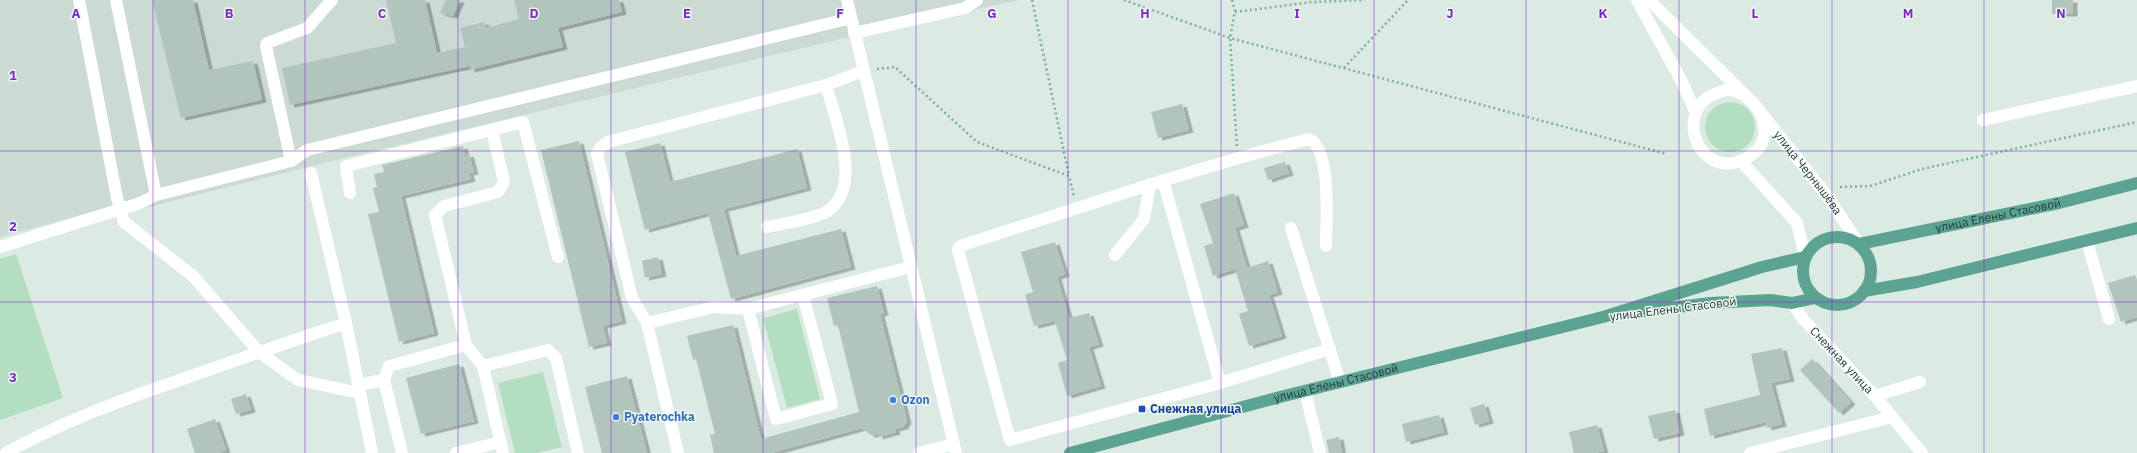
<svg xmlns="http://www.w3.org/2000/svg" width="2137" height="453" viewBox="0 0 2137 453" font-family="'IBM Plex Sans',sans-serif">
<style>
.built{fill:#cbdad3}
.green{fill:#b3debf}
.building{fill:#b2c5bd;filter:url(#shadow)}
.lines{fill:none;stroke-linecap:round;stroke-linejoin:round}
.path{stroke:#7ab0a0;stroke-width:2.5;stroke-dasharray:2 3;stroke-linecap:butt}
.minor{stroke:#fff;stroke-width:12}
.major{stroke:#5da392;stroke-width:12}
.grid{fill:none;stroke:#7b2cbf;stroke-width:1;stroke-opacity:0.55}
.shop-dot{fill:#3f7fe0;stroke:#edf7f2;stroke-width:1.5}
.transit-dot{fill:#1a4fb4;stroke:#edf7f2;stroke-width:1.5}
.labels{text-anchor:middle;stroke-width:3;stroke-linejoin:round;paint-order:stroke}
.street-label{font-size:12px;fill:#1d3a33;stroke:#edf7f2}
.shop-label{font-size:12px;font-weight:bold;fill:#366cbe;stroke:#edf7f2;text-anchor:start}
.transit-label{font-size:12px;font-weight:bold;fill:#164399;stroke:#edf7f2;text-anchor:start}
.grid-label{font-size:13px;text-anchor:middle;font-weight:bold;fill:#7b2cbf;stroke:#edf7f2;stroke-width:3;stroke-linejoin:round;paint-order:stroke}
</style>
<defs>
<filter id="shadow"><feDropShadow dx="4.5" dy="2.5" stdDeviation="0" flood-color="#0004"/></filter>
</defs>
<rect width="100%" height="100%" fill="#dceae4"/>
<path class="built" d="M0,0H1019L832,41L344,158L133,211L103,209L0,237Z"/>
<path class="green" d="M1705 127a25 25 0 1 1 50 0a25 25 0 1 1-50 0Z
M16,254L63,398L0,420V259Z
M797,309L820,399L787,408L763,318Z
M543,372L562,447L536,453H515L498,383Z"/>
<path class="building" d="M152,0H193L209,70L253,61L262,100L181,118Z
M386,0H425L437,53L465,47L460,28L484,22L486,28L519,19L514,0H619L622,12L558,28L563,47L470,70V66L290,105L282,68L396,43Z
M446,0H460L453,16L440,13Z
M2052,0H2073V14H2052Z
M1182,104L1189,130L1158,138L1151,112Z
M579,141L622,321L603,326L607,343L589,347L541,150Z
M660,143L670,182L797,149L807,188L724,209L736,256L841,229L851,267L731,299L708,213L645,230L625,152Z
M463,146L465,155L469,154L474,172L469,173L471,179L401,196L434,333L399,342L368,214L379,212L373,188L377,187L374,174L384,172L382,165Z
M1285,162L1289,173L1268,180L1264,168Z
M1234,193L1244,225L1235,228L1247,268L1268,261L1278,292L1269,295L1282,336L1249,346L1239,314L1248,311L1235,269L1213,276L1204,246L1213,243L1200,204Z
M1055,242L1065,274L1057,277L1069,318L1089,313L1099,344L1089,347L1101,386L1067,396L1058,363L1067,360L1055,321L1034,326L1025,295L1033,292L1021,252Z
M658,257L662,274L645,278L642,261Z
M2135,275L2137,281V317L2121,322L2108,283Z
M877,286L884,313L880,314L907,421L903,427L895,429L896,432L878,437V434L871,435L862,428L771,453H714L710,435L715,434L696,359L693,360L687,336L733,325L761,439L859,412L838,325L834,326L827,298Z
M1782,348L1790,379L1771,383L1782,424L1767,428L1766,422L1710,436L1704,409L1760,395L1751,354Z
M1812,359L1851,402L1839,413L1800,370Z
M459,364L474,421L421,434L406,378Z
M627,376L647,453H602L585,387Z
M246,394L251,410L236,414L231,399Z
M1484,404L1489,421L1475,425L1470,408Z
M1675,410L1680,433L1654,439L1648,416Z
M1439,415L1444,432L1406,442L1402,424Z
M215,419L226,450L218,453H195L187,429Z
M1597,425L1604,451L1594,453H1574L1569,432Z
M1339,437L1342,453H1329L1326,440Z"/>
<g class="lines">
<path class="path" d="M1032,0L1069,176
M1124,0L1230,38L1667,154
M1232,0L1235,11L1230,38L1237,147
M1235,12L1312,2L1365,0
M1344,68L1408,0
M877,69L895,67L977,142L1069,176L1074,197
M1840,187L1870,186L1922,169L2137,122"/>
<g class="minor">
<path d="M79,0L117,198L124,222L193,276L259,352L298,380L360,393"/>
<path d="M116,0L156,195"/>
<path d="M847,0L956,453"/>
<path d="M1637,0L1681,80L1696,113"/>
<path id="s1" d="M1649,0L1754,104L1828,197L1859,244"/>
<path d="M854,33L965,8L977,0"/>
<path d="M1726,90C1756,89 1783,138 1748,157C1741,161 1730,165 1722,163C1693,157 1683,116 1707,98C1713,94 1719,92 1726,90Z"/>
<path d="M1983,120L2137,86"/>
<path d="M291,161L266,46L267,43L307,28L332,0"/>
<path d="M1741,161L1797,223L1805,257"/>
<path d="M311,173L346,323L372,453"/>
<path d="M1163,180L1220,383"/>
<path d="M350,193L346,166L523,122L558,257"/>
<path d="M767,227C782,224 813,219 826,212C865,189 835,119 826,85"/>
<path d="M1291,228L1340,382"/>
<path d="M2087,241L2109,319"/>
<path d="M1326,246C1326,223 1332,149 1309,139C1191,169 1076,209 960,246L958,250L1010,440L1220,383L1330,349"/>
<path d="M0,247L140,203L156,195L291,161L307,150L851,18"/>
<path d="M1115,255L1144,219L1150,184"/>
<path id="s2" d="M1792,303L1803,319L1875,396L1922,453"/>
<path d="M748,309L776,419L832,404L803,295"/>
<path d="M647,323L714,307L748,309L910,267"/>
<path d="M466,345L483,366L503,453"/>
<path d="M483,366L548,350L556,358L578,453"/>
<path d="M384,380L402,453"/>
<path d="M358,385L384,380L389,366L466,345L435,215L444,206L498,192L504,182L492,130"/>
<path d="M1305,391L1320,453"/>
<path d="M1875,396L1920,382"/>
<path d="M6,453C60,423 116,402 174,382C231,362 288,342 346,323"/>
<path d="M456,453L500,442"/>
<path d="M678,453L647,323L632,298L597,154L601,147L608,142L826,85L863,71"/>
<path d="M919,453L953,444"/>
<path d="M1750,453L1892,417"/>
</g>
<g class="major">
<circle cx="1837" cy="271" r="34"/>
<path id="s3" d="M1859,244L2059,203L2137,183"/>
<path d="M1864,291L1917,282L2137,228"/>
<path d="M1639,312L1710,303L1770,300L1792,303L1815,298"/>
<path id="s4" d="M1070,453L1280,397L1603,317L1762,267L1805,257"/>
</g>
</g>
<path class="grid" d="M153,0V453M305,0V453M458,0V453M611,0V453M763,0V453M916,0V453M1068,0V453M1221,0V453M1374,0V453M1526,0V453M1679,0V453M1832,0V453M1984,0V453M0,151H2137M0,302H2137"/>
<g class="shop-dot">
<circle cx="893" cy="400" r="4"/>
<circle cx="616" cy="417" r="4"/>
</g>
<rect class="transit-dot" x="1138" y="405" width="8" height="8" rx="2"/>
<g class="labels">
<g class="street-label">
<text dy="4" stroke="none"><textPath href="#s1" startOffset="235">улица Чернышёва</textPath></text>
<text dy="4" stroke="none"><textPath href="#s3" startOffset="142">улица Елены Стасовой</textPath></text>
<text transform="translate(1673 309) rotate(-7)" y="4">улица Елены Стасовой</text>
<text dy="4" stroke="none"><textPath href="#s2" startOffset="76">Снежная улица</textPath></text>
<text dy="4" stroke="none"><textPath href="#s4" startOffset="275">улица Елены Стасовой</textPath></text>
</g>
<g class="shop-label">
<text x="901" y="404">Ozon</text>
<text x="624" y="421">Pyaterochka</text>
</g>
<g class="transit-label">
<text x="1150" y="413">Снежная улица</text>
</g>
</g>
<g class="grid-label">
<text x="76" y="18">A</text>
<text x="229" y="18">B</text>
<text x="382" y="18">C</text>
<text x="534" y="18">D</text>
<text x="687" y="18">E</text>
<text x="840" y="18">F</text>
<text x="992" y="18">G</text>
<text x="1145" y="18">H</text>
<text x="1297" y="18">I</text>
<text x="1450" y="18">J</text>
<text x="1603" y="18">K</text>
<text x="1755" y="18">L</text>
<text x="1908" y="18">M</text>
<text x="2061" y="18">N</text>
<text x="13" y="80">1</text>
<text x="13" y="231">2</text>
<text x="13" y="382">3</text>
</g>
</svg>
